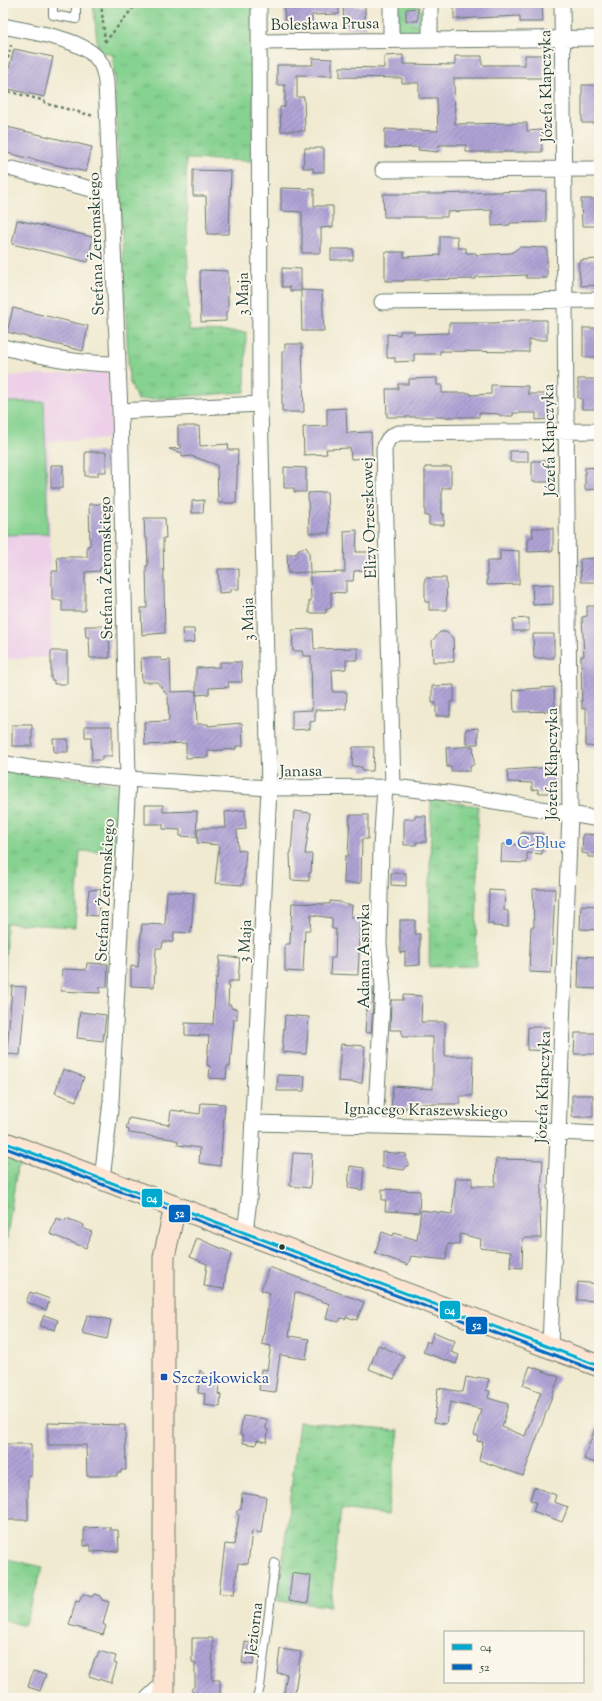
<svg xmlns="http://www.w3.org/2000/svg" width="602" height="1701" viewBox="0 0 602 1701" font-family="'Sorts Mill Goudy',serif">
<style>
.built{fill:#edd0e8}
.grass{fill:url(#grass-tufts);stroke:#528862}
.pitch{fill:#86d290;stroke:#528862}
.building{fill:url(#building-hatch)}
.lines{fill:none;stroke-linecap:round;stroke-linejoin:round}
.lane-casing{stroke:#687a6b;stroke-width:10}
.street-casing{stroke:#687a6b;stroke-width:17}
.secondary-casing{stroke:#687a6b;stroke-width:23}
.path{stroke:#687a6b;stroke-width:2.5;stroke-dasharray:3 3;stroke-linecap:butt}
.lane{stroke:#fff;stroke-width:8}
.street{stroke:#fff;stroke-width:15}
.secondary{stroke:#fde4d1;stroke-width:21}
.bus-1-casing{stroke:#fbf7ec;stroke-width:6}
.bus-2-casing{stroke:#fbf7ec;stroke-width:6}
.bus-1{stroke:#00a9ce;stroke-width:3}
.bus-2{stroke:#0065bd;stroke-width:3}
.shop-dot{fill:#3f7fe0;stroke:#fbf7ec;stroke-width:1.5}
.bus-dot{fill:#1f3d34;stroke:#fbf7ec;stroke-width:1.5}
.transit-dot{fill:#1a4fb4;stroke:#fbf7ec;stroke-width:1.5}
.labels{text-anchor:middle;stroke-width:4;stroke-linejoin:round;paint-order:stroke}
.street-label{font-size:16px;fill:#1f3d34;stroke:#fbf7ec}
.shop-label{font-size:16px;fill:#366cbe;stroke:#fbf7ec;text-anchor:start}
.transit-label{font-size:16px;fill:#164399;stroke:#fbf7ec;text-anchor:start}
.line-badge{stroke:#fbf7ec;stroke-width:1.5}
.badge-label{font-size:11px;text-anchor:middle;font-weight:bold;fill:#fff}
</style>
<defs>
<pattern id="grass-tufts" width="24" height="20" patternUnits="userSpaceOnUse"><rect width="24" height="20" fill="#86d290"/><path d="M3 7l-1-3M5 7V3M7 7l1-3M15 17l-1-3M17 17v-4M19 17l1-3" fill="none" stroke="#6dac76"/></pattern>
<pattern id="building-hatch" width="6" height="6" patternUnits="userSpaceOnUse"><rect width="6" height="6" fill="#afa3d6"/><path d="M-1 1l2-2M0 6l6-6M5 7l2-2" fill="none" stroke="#8e86ae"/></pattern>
</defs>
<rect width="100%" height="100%" fill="#fbf7ec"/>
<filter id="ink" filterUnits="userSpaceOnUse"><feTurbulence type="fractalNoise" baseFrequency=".025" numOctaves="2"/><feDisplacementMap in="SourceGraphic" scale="8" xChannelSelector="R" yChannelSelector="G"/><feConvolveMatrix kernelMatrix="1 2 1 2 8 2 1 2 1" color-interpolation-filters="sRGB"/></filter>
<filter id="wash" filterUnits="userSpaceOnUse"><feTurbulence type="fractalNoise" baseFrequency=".012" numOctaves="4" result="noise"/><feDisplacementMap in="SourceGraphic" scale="16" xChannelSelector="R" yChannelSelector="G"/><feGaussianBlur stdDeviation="0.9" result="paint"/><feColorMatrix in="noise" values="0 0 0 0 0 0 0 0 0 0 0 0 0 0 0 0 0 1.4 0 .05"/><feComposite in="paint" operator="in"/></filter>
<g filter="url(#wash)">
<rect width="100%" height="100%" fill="#f0ead1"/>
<path class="built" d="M108,372L112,439L49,441L51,657L3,659V376Z"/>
<path class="grass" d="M93,3H256L252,161L186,159L189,331L246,332L245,392L137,400L129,380L113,55L98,51Z
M396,3H417V6L426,15L423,32C415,37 402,36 397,28Z
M3,769L123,785L118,852L80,851L75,927L6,923L3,1127Z
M431,799L478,806L476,966L429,967Z
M3,1152L29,1162L17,1168L3,1266Z
M299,1422L399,1431L387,1515L341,1509L330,1606L278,1601Z
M3,1558L43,1567L24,1626L3,1619Z"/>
<path class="pitch" d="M3,402H44L48,534L3,535Z"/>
<g id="blocks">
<path class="building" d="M284,3H339V14L312,15V23H285Z
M454,3H542L543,22H520V16L454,19Z
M343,6H365V28L344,27Z
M418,8V21H406V9Z
M14,49L53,57L44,97L4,88Z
M403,55V64L455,65V56H482V65H525V55H543L544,78H454L455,124L527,123V131L541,130L542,152H466V145H439L438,152L418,150L419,147L385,148V129L438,131L437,98H419V83H402V78L340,77V67L384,68V56Z
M312,58L332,59V76L297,75V97H304L305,131H281L280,107H285V85H277V65H313Z
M582,85H599V123H582Z
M3,126L92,147L86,172L3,152Z
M305,148H324V172H313V168H303Z
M193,170L231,171L229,234H207L206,196H193Z
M281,188L314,189V206H333V227L321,228V253H302V212L281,211Z
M527,191H546V222L510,223V225L492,226V210L447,212V217H384L383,194H438Z
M581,199H599V226H582Z
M17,220L93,237L88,262L12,244Z
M440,236H457L458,248H466V253H476V255L511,253L520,247L547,248V278H526V275L476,277V279L404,280V281H385V252H404V257L440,255Z
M331,249H353V260H331Z
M599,259V285L581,286L578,262H581V260Z
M282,268L301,269V290L322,291L324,331H302L301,291H290V287H282Z
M200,270L228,271V312H226V321L201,322Z
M13,308L88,326L83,351L7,332Z
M520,320H547V340H529V352L440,351V354H414V361L395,362V358H387V334L400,335V331H414V334L449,333V323H493L520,321Z
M583,328H599V357H583Z
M285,344H302L304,412H282V352L285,351Z
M437,378V385H442V393H470L471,395L491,394V385L528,386V394H548L549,419L536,420V413H513V416H500L499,414L479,413V417H387L386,389H398V384H409V379Z
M578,379H599V409H582V399L578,398Z
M346,408L347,433L371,432L372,458L351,459L350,448L326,449L327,454L304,455L303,427L327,426V409Z
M178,426H199L200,446L228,444L229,450H238L236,503H218L217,465L191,456L182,457V453L169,449L182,448L181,445H178Z
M510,451H528V462H510Z
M85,452H106V472H98V476H85Z
M532,461H553L552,482H532Z
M51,465H63V488H51Z
M284,467L306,468V492H294V488H284Z
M425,467H451V488H442V514H444V525H429V516H425Z
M599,467V489L585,490V468Z
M327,492L329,533H309L308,493Z
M204,500L203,513H192V501Z
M89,504H108V515H105L104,545H108V567L100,568V571L85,572V611H62V600H52V571H58L57,557H87V546L90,545Z
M144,518H165L166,538H163L165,633L142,635L141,608H147L146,566H148L147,538H145Z
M532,528H553V551L528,552V537H533Z
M357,530L356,552H370V570L354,571L353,581H346V593L331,592V608L326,609V613H309V601H311L310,573L345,572L344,531Z
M306,547L309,552L310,572L288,573L287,554H296L299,549Z
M500,550L519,551V584L487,585V561H500Z
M599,558V582H581L580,559Z
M218,569H239V589H231V592L219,593Z
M425,578H446L447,610H429V602H425Z
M553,584V604L533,605L532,585Z
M587,606H599V747L586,746V708L582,709L581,656H584L582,617L587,616Z
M529,618V631H513V619Z
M85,626H109L110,658H90L89,637H86Z
M182,629H194L195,642L183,643Z
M313,629L314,649L358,648V660H346V669L332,670L333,692H347L346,709L315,710V721L310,722V729L292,730V711L312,710L311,656H303L302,651H293L292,630Z
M440,632H446L453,638L454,662H433L432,641Z
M533,634H554V658H534Z
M51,651H67V684H54V680H51Z
M141,658H161V661L170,660L171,692L196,691L197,724H208V726L242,723L243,746H236V749L208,751V757L186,758V743L145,745L144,722L169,721L168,696L157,682H142Z
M220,662H241L242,682H228L229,687L209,688V694L196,695V668L220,667Z
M454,685V702H450V716H436V703H432V686Z
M554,687L555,711L514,712L513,690Z
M12,725H32V746H12Z
M85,726H112V756H102V760H92L91,737H85Z
M478,728V744H466V729Z
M53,739H68V752H54Z
M473,746L474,764L470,767V771H451V767H447L446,748Z
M353,747H374L373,771H362V767L352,766Z
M555,767L556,789H549V793H538V789L532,790V783L508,782L507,770Z
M145,805H163V812L197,811L196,837L180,836V830L163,829V824H145Z
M245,810L246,829L237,830L238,850L246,851L243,885L215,883L219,845L197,843L198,828H226L225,812Z
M294,811L311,813L305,854H312L311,873H309V881L291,880L290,853H291Z
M350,815H368V839H362L361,883H344L345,856H348Z
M415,816H426V842H416V845H404V819H415Z
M521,833L543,834L542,854L527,853V863L501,862L502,844L521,845Z
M583,834L599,835V857H588V854L582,853Z
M391,873H406V886L391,885Z
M101,889L98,916L86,915L89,890Z
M533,889H555L551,973L529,972L531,927H534Z
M489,890L505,891L504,910L508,911V927L493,926V924H488Z
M167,891L194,893L191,933L174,932L173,942H163L162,948H156L154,987L131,986V966L138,967L142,924L165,925Z
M330,901L340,902L347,905H352L351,917H361L358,975L330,974L331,958H335L336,929H332V918L311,915L310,930H305L303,972L285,971V944H290L292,903L330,904Z
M581,905L599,906V930L580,929Z
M400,920H415V934H420V965L405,966V952L400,953Z
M220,956L240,958L238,981H229L228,1005H231V1008L237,1009V1019H234L230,1067H227L226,1079L209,1078L210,1066L207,1065L209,1036L185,1035V1023L213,1024L216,978H218Z
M579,956L599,957L598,989L578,988Z
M87,963L108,964L107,987H100V993L61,991L62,969L86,970Z
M12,986L26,987L20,1055L7,1054Z
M368,987L374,988L371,1033L365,1032Z
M403,995L422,996L421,1022H445V1056H473L472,1096H460V1104H418V1108L405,1107V1110L391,1109L393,1086L433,1089V1037H402V1030H390L391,1000H403Z
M80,1012L106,1015L103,1041L77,1038Z
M285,1015L309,1017L306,1054L282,1052Z
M528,1027H549L548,1051L527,1050Z
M575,1033H596L595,1054H574Z
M341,1044L365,1046L362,1083L338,1081Z
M63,1069L84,1077L76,1101L55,1093Z
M278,1075L305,1076L304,1091H277Z
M572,1095H593V1117H572Z
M201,1103L225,1104L220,1166L199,1163L200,1148L178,1145V1141L172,1139L129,1133V1130L126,1129L129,1118L169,1125L171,1110L200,1114Z
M382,1152L406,1154V1160L409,1164L404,1170L382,1167Z
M293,1153L312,1154L310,1188L290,1186Z
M496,1159L543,1160L540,1208L541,1238H523L522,1268L510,1267L511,1252L480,1248L481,1239L460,1234L459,1245L448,1244L446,1260L411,1256L408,1265L375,1253L382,1232L393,1236L394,1233L417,1240L421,1210L452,1214L456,1178H472V1186H495Z
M350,1166L364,1168L362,1190L348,1188Z
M382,1189L420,1191L419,1213L385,1211L386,1200H382Z
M56,1218L65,1221L66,1218L84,1225L83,1228L92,1232L86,1248L50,1234Z
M197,1238L232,1253L226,1270L224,1289L204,1286L207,1264L190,1257Z
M269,1267L364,1302L357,1320L347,1317L345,1319L341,1318L339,1322L326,1319L330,1304L295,1292L289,1336L309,1339L306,1359L280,1355L275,1392L259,1390L261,1369L267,1370L271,1346L262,1344L270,1293L261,1290Z
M578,1282L599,1284V1301L577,1300Z
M30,1292L50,1299L46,1310L26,1302Z
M44,1315L58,1320L55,1330L40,1326Z
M87,1315L111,1320L107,1339L82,1333Z
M434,1332L455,1341L451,1352L459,1355L456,1364L423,1352L427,1341L430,1343Z
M378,1345L404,1356L394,1379L369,1369Z
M530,1366L559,1377L523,1476L479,1460L483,1442L477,1441L478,1436L474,1435L481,1409L450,1402L446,1424L434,1422L438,1388L463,1392L466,1377L476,1379L477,1377L489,1379L486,1390L490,1391L488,1398L508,1404L502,1427L525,1436L541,1392L523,1385Z
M200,1370L207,1377L220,1379L218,1394L221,1395L220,1407L204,1405L205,1394L198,1393Z
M243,1416L267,1419L266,1429L268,1430L267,1442L257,1440L256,1445L243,1443V1435H240Z
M598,1420H599V1464L584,1459Z
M48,1423L125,1425L126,1470H121V1473H117V1476H87L86,1445H48Z
M4,1444H31V1476H28V1520H4Z
M534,1487L556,1495L554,1502L568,1507L562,1522L533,1511L536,1502L530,1500Z
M242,1493L266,1497L261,1533L252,1531L248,1564L238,1563L234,1595L219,1593L225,1544L234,1545L239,1516L236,1512L241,1508Z
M110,1527V1530H118L119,1551L91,1552V1545L84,1546V1528Z
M292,1573L311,1576L308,1603L289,1600Z
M83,1594L92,1597L94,1594L100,1596L102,1600L109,1602L103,1624L106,1626L103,1635L69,1625L76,1601L79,1602Z
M192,1638H213L212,1680H220V1697H195V1694L191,1690L195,1685V1662H192Z
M245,1642L256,1644L253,1665L242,1663Z
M280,1649L301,1652L294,1698H283L287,1674L277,1673Z
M99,1651L116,1656L114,1663L117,1664L111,1683L89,1676L95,1658H97Z
M33,1671L46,1675L40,1691L28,1687Z"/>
</g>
</g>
<g filter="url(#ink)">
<use href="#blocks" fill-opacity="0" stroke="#687a6b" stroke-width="1"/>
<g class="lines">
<defs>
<path id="lane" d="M53,3V15L76,19V3
M257,1698L260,1687L275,1563"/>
<path id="street" d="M391,3V40
M430,3V40
M3,26C29,32 85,38 100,62C104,68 105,75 106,82L120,411L128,779L111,1101L102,1180
M259,42L599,38
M13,169L95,190L111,191
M383,170L599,169
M382,302L599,300
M3,347C41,356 78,364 118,364
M120,411L260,404
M3,763L30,768L128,779L269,788L393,787L448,793L599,819
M393,787L384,449C387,440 389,436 399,433L599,431
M253,1123L545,1130L559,1132L599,1134
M375,1126L383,987L379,944L381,847L385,787
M245,1233L249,1199L269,788L260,404L259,3
M550,1347L570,814L562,3
M148,1698L164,1683"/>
<path id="secondary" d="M3,1142L599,1366
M164,1698V1257L175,1207"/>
</defs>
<use href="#lane" class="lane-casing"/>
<use href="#street" class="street-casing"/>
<use href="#secondary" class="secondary-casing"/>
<path class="path" d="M101,3L105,42
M105,42L137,3
M3,50L4,44
M3,82L11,45
M3,90L42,100L47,104L94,116"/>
<use href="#lane" class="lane"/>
<use href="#street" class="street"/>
<use href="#secondary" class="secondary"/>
<defs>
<path id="bus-1" d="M3,1142L599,1366"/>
<path id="bus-2" d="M3,1147L597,1371"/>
</defs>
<use href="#bus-1" class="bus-1-casing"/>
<use href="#bus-2" class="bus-2-casing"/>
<use href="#bus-1" class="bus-1"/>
<use href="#bus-2" class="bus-2"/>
</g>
</g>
<circle class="shop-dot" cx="509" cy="842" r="4"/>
<circle class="bus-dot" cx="282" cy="1247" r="3.5"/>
<rect class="transit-dot" x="160" y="1373" width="8" height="8" rx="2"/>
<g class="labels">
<g class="street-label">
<text transform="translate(325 23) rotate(-1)" y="6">Bolesława Prusa</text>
<text transform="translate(545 86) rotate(-91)" y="6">Józefa Kłapczyka</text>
<text transform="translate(95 244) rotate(-92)" y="6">Stefana Żeromskiego</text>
<text transform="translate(242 294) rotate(-90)" y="6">3 Maja</text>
<text transform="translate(548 440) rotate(-91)" y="6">Józefa Kłapczyka</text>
<text transform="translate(368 518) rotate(-92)" y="6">Elizy Orzeszkowej</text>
<text transform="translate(105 568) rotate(-91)" y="6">Stefana Żeromskiego</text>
<text transform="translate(247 619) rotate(-91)" y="6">3 Maja</text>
<text transform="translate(551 764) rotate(-90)" y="6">Józefa Kłapczyka</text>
<text transform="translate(301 770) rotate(-1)" y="6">Janasa</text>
<text transform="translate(104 890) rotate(-87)" y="6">Stefana Żeromskiego</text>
<text transform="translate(244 941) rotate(-87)" y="6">3 Maja</text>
<text transform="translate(363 956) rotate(-90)" y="6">Adama Asnyka</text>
<text transform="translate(542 1087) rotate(-88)" y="6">Józefa Kłapczyka</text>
<text transform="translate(426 1109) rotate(1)" y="6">Ignacego Kraszewskiego</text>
<text transform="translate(253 1629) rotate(-83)" y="6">Jeziorna</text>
</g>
<g class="shop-label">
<text x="517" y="848">C-Blue</text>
</g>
<g class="transit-label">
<text x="172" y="1383">Szczejkowicka</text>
</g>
</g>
<g class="line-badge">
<rect x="141" y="1188" width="22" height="20" rx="4" fill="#00a9ce"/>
<rect x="168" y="1204" width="23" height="19" rx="4" fill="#0065bd"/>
<rect x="439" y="1300" width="22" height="20" rx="4" fill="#00a9ce"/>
<rect x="465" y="1316" width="23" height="19" rx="4" fill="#0065bd"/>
</g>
<g class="badge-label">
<text x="152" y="1202">04</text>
<text x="180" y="1217">52</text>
<text x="450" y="1314">04</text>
<text x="477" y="1329">52</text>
</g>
<rect width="602" height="1701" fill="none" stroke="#fbf7ec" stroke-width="16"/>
<rect x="444" y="1631" width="140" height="52" fill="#fbf7ec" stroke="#a3ada2"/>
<rect x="452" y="1644" width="20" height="6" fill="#00a9ce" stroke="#a3ada2"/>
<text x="480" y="1651" font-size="12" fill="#1f3d34">04</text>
<rect x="452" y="1664" width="20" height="6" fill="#0065bd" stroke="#a3ada2"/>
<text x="480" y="1671" font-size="12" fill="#1f3d34">52</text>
</svg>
